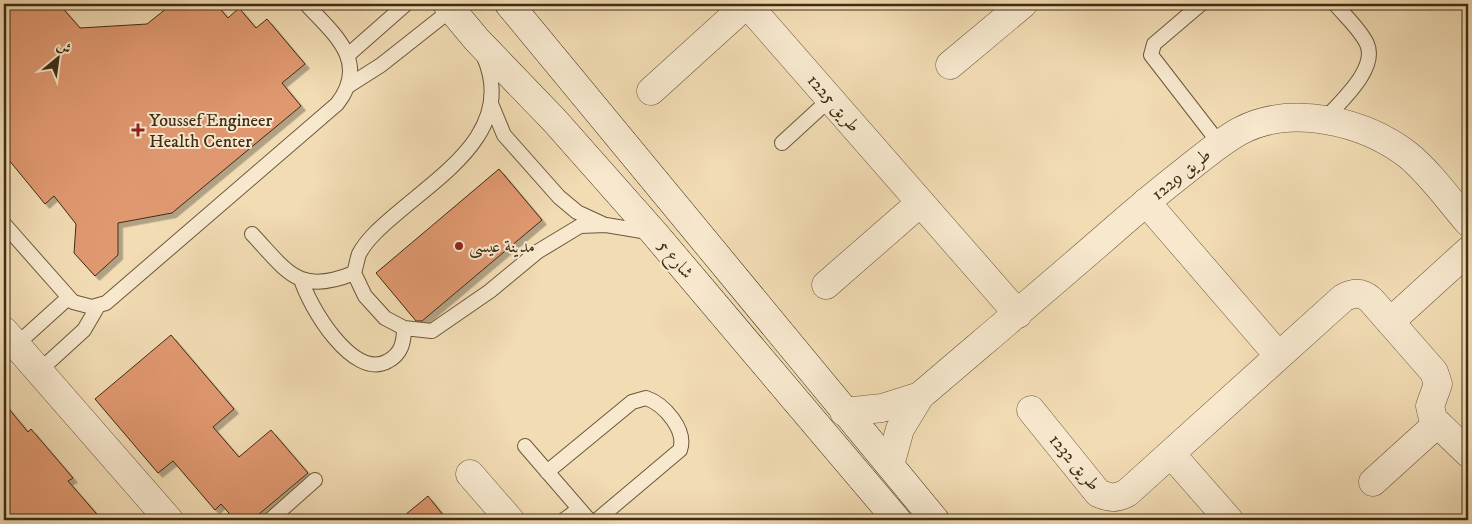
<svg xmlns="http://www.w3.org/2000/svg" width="1472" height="524" viewBox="0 0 1472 524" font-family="'IM FELL DW Pica',Amiri,serif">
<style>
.building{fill:#e0986f;stroke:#3e2c13;filter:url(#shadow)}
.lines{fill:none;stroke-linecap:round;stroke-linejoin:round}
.lane-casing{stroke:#6b583b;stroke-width:16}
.street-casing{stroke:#6b583b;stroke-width:29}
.secondary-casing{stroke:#3e2c13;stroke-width:29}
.lane{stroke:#f7e8ce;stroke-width:14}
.street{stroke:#f7e8ce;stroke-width:28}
.secondary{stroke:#f7e8ce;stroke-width:28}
.poi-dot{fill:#8f2418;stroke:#f7e8ce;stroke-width:2}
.labels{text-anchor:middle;stroke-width:4;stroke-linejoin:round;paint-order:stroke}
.street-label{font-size:18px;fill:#3e2c13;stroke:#f7e8ce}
.poi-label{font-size:18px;fill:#3e2c13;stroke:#f7e8ce;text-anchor:start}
</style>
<defs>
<filter id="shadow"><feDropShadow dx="4.5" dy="4.5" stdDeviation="0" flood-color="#0004"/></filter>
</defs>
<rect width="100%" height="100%" fill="#f2dcb4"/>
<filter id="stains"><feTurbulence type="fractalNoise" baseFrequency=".004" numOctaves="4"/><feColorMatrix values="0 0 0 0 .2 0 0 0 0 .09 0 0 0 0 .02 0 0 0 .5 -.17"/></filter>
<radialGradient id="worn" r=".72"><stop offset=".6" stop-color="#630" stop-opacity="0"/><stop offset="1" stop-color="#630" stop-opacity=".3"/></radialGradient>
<path class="building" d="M4,4H59L80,28L147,24L172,4H216L228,18L239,8L256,28L267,19L305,64L282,83L301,106L172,213L118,223V255L95,276L74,253L76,224L54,196L45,204L4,154Z
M499,169L542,220L422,321H416L376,273Z
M171,335L234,409L213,427L239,457L271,430L308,473L252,520H235L221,504L215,510L173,461L158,473L95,399Z
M4,403L28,432L31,429L73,478L68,481L102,520H4Z
M428,496L447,520H399Z"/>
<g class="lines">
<defs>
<path id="lane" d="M1201,4L1154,44L1151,55L1219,143
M348,55L406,4
M484,57C516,130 442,174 395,215C382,226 367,239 359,254C357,260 356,267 354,273L365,296L385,318L404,328L432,331L490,291L537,252L580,226L606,225L648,232
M348,86L381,65L452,9
M492,106L504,135L559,197L577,212L603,224
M1325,119C1340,102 1378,69 1367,44C1360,29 1345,16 1335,4
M782,143L830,99
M4,224L73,302L92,307L106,303L337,104C370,62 334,34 306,4
M252,234C287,271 298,296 354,273
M301,279C309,306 353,381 388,361C401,354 404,343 404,328
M16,345L68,298
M39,371L84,330L98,306
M525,446L589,520
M547,472L632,402L646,398C664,404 687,430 680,450L597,520
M270,520L315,480
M564,520L579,509"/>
<path id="street" d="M747,4L1018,314
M950,65L1023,4
M651,91L747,4
M1146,202L1278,355
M826,285L920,203
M1390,322L1468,251
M4,331L169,520
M1031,410L1098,493C1109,498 1116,499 1127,493L1343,298C1354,292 1362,292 1371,300L1434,372L1438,384L1430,406L1433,419L1468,453
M844,412L882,408L920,396
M1172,455L1229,520
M890,465L900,429L920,396C982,343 1045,290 1107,236C1132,214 1158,192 1185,171C1203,157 1220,142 1240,131C1291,104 1364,121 1408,155C1431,174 1449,200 1468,222
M470,474L510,520
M1373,482L1437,424"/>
<path id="secondary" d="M447,4L477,40L555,121L655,234L897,520
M509,4L935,520"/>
</defs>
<use href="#lane" class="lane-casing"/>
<use href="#street" class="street-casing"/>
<use href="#secondary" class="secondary-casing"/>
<use href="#lane" class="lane"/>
<use href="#street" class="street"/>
<use href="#secondary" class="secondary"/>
</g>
<g class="poi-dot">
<path d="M135.5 122.5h5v5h5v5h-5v5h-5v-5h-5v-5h5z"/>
<circle cx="459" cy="246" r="5"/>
</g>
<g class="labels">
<g class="street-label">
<text transform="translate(834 103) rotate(49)" y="6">طريق 1225</text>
<text transform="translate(1181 174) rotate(-39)" y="6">طريق 1229</text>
<text transform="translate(676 259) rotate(50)" y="6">شارع 5</text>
<text transform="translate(1075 462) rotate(50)" y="6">طريق 1232</text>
</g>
<g class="poi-label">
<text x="149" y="126">Youssef Engineer<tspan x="149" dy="21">Health Center</tspan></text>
<text x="469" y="252">مدينة عيسى</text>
</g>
</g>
<rect width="1472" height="524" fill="none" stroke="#f2dcb4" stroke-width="20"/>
<rect x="5" y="5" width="1462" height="514" fill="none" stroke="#3e2c13" stroke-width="2.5"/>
<rect x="10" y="10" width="1452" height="504" fill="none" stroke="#3e2c13"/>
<g transform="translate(58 58) rotate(29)" stroke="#f7e8ce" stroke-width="4" paint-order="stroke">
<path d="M0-4L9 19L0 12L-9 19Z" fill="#3e2c13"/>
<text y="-8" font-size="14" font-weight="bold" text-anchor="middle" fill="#3e2c13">ش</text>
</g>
<rect width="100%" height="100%" filter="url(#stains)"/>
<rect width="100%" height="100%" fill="url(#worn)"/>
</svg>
